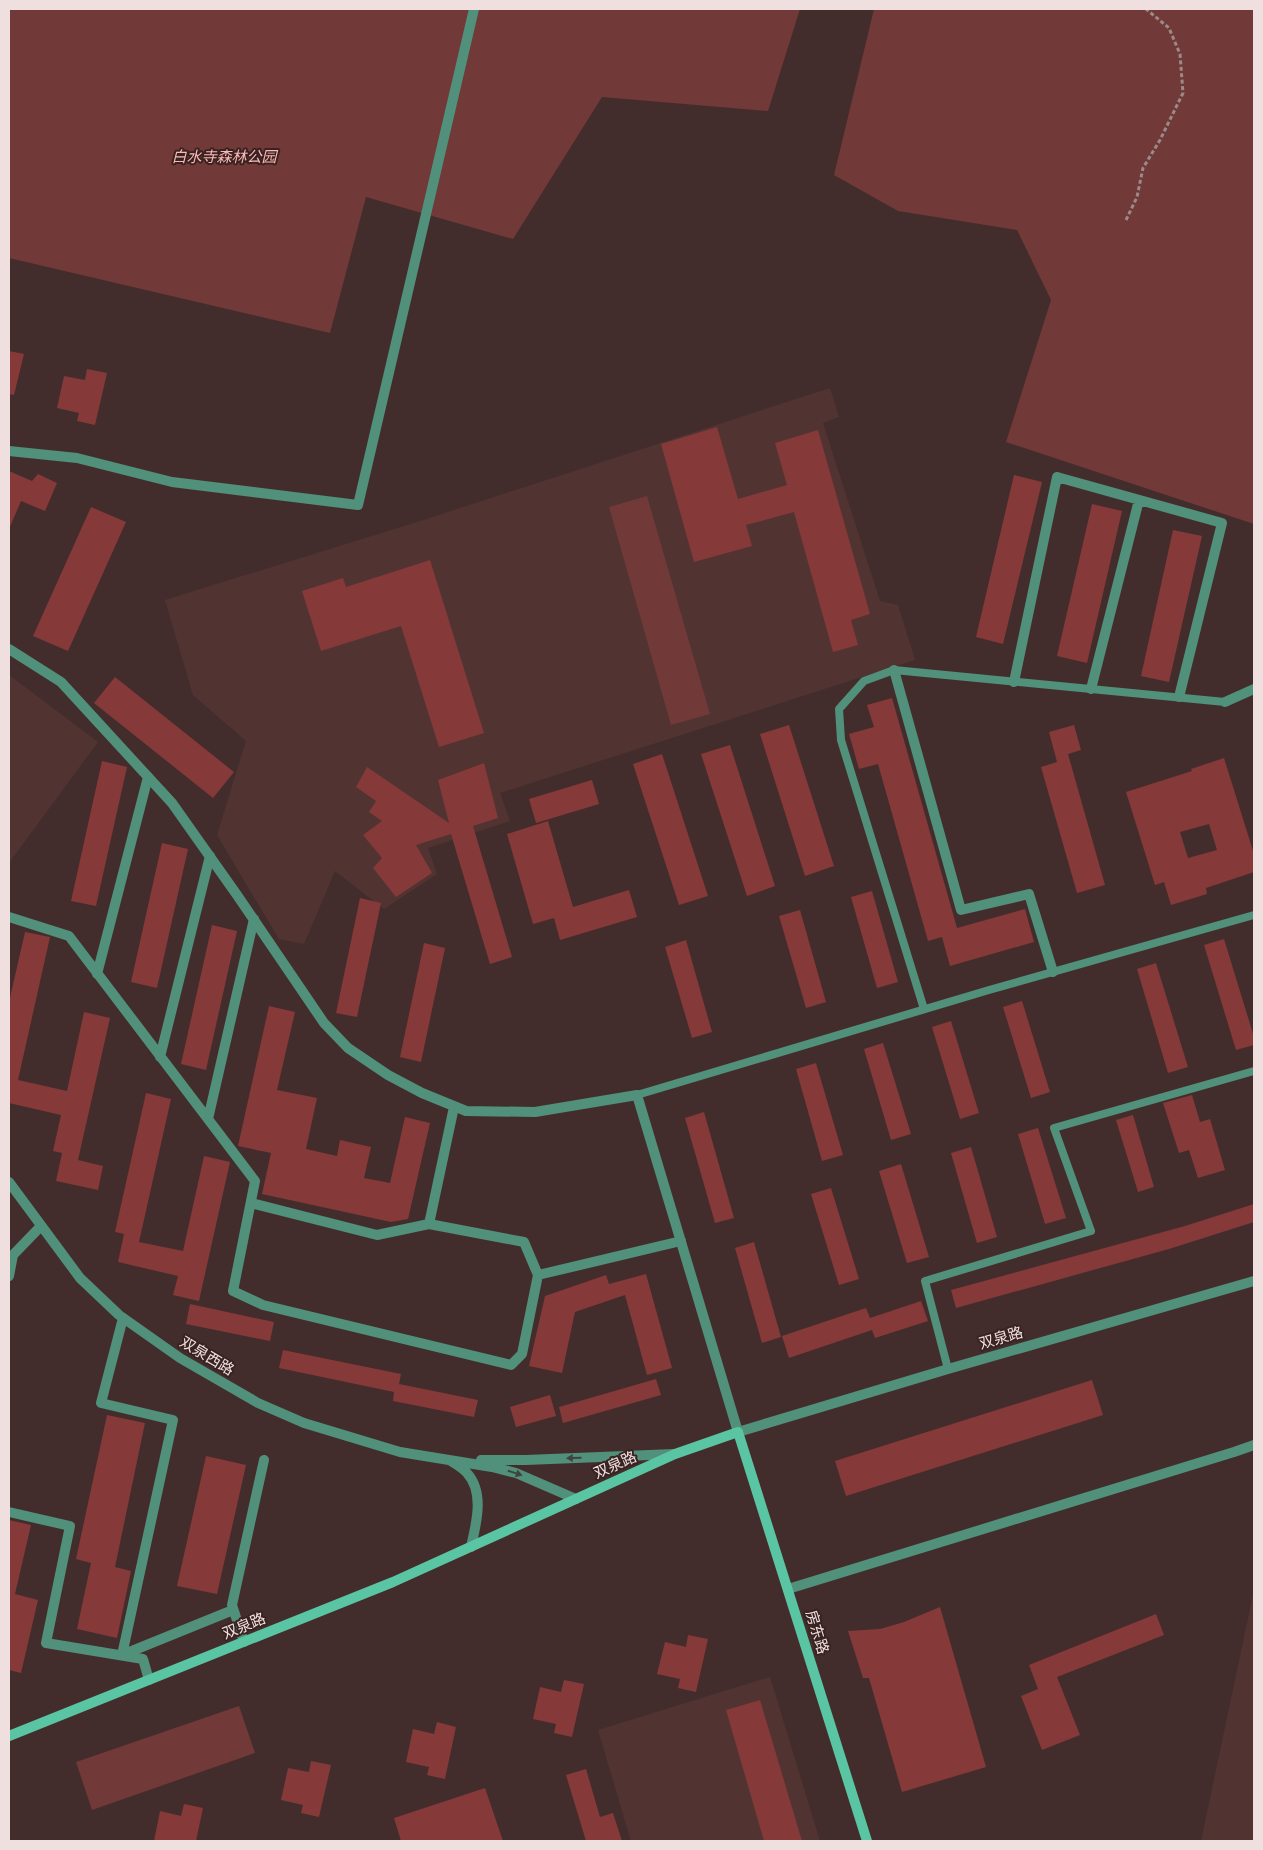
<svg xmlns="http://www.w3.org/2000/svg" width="1263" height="1850" viewBox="0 0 1263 1850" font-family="'Noto Serif','Noto Sans SC',serif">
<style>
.built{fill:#513432}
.green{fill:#713937}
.building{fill:#853938;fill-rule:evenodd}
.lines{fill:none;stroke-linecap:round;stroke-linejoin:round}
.path{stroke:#9c8a89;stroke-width:3;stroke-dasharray:4 2.5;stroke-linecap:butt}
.service{stroke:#51907a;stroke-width:8}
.minor{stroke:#51907a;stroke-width:10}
.tertiary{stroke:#51907a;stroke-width:10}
.secondary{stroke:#5ac5a2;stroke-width:10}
.oneway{fill:#40443c}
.labels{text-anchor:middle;stroke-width:4;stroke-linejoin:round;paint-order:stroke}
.park-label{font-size:15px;font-style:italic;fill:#fdb8b4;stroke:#392322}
.street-label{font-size:15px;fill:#efe0df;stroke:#392322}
</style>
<rect width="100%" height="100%" fill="#432d2c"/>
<path class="built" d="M830,388L839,417L823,423L880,601L898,605L915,660L500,793L510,821L428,848L437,874L384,909L335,871L304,944L279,939L217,835L246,741L193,695L165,600L414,523Z
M9,675L98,742L9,863Z
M1254,1590V1841H1201Z
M770,1677L820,1841H631L598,1730Z"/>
<path class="green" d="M9,9H800L768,111L602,97L513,239L366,197L330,333L9,258Z
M874,9H1254V524L1006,442L1051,300L1017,230L898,211L834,175Z
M647,496L710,714L671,725L609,507Z
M239,1706L255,1753L92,1810L76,1762Z"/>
<path class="building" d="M9,351L24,354L14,395L9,394Z
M87,369L107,373L95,425L77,421L79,413L57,408L64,376L85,380Z
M717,427L738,499L787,485L775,443L818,430L870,614L851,620L858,645L833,652L794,512L746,525L752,546L694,562L661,444Z
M9,471L32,481L38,474L57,483L45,511L21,501L9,529Z
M1014,475L1042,482L1003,644L976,637Z
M1092,504L1122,511L1087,663L1057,656Z
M91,507L126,522L68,651L33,636Z
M1173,530L1202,536L1169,682L1141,676Z
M430,560L484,733L439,747L401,626L321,651L302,591L343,578L346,587Z
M115,677L234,772L213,798L94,703Z
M892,698L957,928L1025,909L1034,942L950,966L942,937L928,941L878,764L859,769L849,734L874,727L867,705Z
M789,725L834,866L805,876L760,734Z
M1074,725L1081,750L1068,754L1105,885L1077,893L1041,767L1057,762L1049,732Z
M730,745L775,886L747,896L701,754Z
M662,754L708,896L679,905L633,764Z
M1224,758L1254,854V872L1206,888L1207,894L1171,905L1164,882L1155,885L1126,792L1192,771L1191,769ZM1209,824L1217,850L1188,858L1180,832Z
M102,761L127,767L96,906L71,901Z
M484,763L498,818L473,826L512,957L490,964L451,834L416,845L432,873L396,897L373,868L382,858L363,835L382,821L369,812L376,801L356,787L367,767L449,823L438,780Z
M592,780L599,804L536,823L529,799Z
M548,821L573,907L629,890L637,917L560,940L554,918L533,924L507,834Z
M162,843L188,849L157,988L131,982Z
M872,891L898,982L877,988L851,897Z
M360,898L381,903L357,1017L336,1013Z
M800,910L826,1002L806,1008L779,916Z
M212,925L237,931L206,1070L181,1064Z
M25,932L50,937L18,1080L67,1091L84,1012L110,1018L78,1160L103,1166L98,1190L56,1181L62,1153L53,1151L61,1115L9,1103V1002Z
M1224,939L1254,1037V1045L1236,1050L1204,945Z
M686,940L712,1032L692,1038L665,947Z
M424,943L445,948L421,1062L400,1057Z
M1156,963L1188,1067L1168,1073L1137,969Z
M1022,1001L1050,1092L1031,1098L1003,1007Z
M269,1006L295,1012L277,1090L317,1098L306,1149L337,1156L340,1140L371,1147L364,1178L390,1183L405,1117L430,1123L408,1219L391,1222L262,1194L271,1153L238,1146Z
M951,1021L979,1113L960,1119L932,1027Z
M883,1043L911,1134L891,1140L864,1049Z
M816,1063L843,1155L822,1161L796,1069Z
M146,1093L171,1099L139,1242L183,1251L204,1156L230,1162L199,1301L173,1295L178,1276L118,1262L124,1234L115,1232Z
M1192,1095L1200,1122L1210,1119L1225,1170L1198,1178L1189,1150L1179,1153L1163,1103Z
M704,1112L734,1218L715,1223L685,1118Z
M1133,1115L1154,1187L1138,1192L1116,1120Z
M1038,1128L1066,1218L1045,1224L1018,1134Z
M971,1147L997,1237L977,1243L951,1153Z
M901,1164L929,1257L907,1263L879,1171Z
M831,1188L859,1279L839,1285L811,1194Z
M1254,1204V1222L1169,1249L956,1308L951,1290L1185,1226Z
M754,1242L781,1337L762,1343L735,1248Z
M646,1274L672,1368L647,1375L625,1295L575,1312L562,1373L529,1366L545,1296L606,1275L609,1284Z
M921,1301L928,1321L875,1338L872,1330L789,1358L782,1336L866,1308L870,1318Z
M190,1304L274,1322L270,1341L186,1324Z
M283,1350L401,1374L399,1384L478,1400L474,1417L393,1401L394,1392L279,1368Z
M656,1379L661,1395L563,1423L559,1407Z
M1092,1380L1103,1415L846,1496L835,1461Z
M550,1395L556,1416L516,1427L510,1407Z
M107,1415L145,1423L115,1567L131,1571L117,1638L77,1629L91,1563L76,1559Z
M206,1456L246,1465L217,1594L177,1586Z
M9,1520L31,1525L15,1594L38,1600L21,1673L9,1670Z
M940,1607L986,1767L902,1792L869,1678H863L848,1631L880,1629L904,1622Z
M1156,1614L1164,1635L1057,1677L1080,1735L1042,1750L1021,1696L1038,1689L1029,1665Z
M688,1635L708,1639L696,1692L678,1688L680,1679L657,1674L665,1642L686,1647Z
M564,1680L584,1684L572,1737L554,1733L556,1724L533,1719L540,1687L561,1692Z
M760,1700L802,1841H764L726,1710Z
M437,1722L456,1727L445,1779L427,1775L429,1767L406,1762L413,1729L434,1734Z
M311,1761L331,1765L319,1817L301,1813L303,1805L281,1800L288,1768L309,1772Z
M586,1769L600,1817L613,1813L622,1841H586L566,1775Z
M485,1788L503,1841H401L394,1818Z
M184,1804L203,1808L196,1841H154L160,1811L181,1816Z"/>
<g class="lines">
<path class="path" d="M1126,220L1137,197L1143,168L1160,140L1183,93L1180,54L1169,28L1146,9"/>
<path class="service" d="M924,1009L841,740L839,709L864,681L894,670L1225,702
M637,1095L989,990L1254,915
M948,1369L925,1281L1091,1231L1054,1128L1254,1071"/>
<path class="minor" d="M894,670L961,910L1029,894L1053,972
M1014,682L1057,477L1222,523L1179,697
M1091,689L1139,500
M1225,702L1254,689
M9,917L69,936L255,1181L233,1291L263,1305L511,1365L522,1354L538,1275L681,1241
M97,974L148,777
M160,1057L210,856
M454,1107L429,1224L524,1242L538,1275
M208,1119L254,919
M251,1203L377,1235L429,1224
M9,1276L13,1255L41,1226
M123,1318L101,1403L173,1420L122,1655L233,1610
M9,1512L70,1526L46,1643L143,1659L149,1680
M788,1589L1234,1452L1254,1445
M244,1642L232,1605L264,1460"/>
<path class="tertiary" d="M9,451L77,458L172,482L358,505L474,9
M9,649L61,682L172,803L237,895L324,1023L348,1048L388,1075L422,1093L466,1111L535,1112L637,1095L738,1432L948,1369L1254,1281
M9,1182L80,1278L119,1315L180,1358L258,1403L304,1423L400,1452L492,1467L516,1473L576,1499
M481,1460H526L674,1454
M451,1461C456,1464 463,1468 467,1473C485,1493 476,1524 471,1547"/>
<path class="secondary" d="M9,1736L393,1582L675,1454L738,1432L867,1841"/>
</g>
<defs><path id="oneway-solid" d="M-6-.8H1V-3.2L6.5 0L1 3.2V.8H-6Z" transform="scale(1.25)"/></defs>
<g class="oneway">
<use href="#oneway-solid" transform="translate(574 1458) rotate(178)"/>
<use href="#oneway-solid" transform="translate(515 1473) rotate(18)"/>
</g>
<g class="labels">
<g class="park-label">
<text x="224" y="162">白水寺森林公园</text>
</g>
<g class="street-label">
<text transform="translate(1001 1338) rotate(-16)" y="5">双泉路</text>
<text transform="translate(207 1356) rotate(31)" y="5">双泉西路</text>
<text transform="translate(615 1465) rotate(-24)" y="5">双泉路</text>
<text transform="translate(244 1626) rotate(-22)" y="5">双泉路</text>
<text transform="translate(817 1632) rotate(73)" y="5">房东路</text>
</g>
</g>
<rect width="1263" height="1850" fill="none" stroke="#efe0df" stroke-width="20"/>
</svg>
